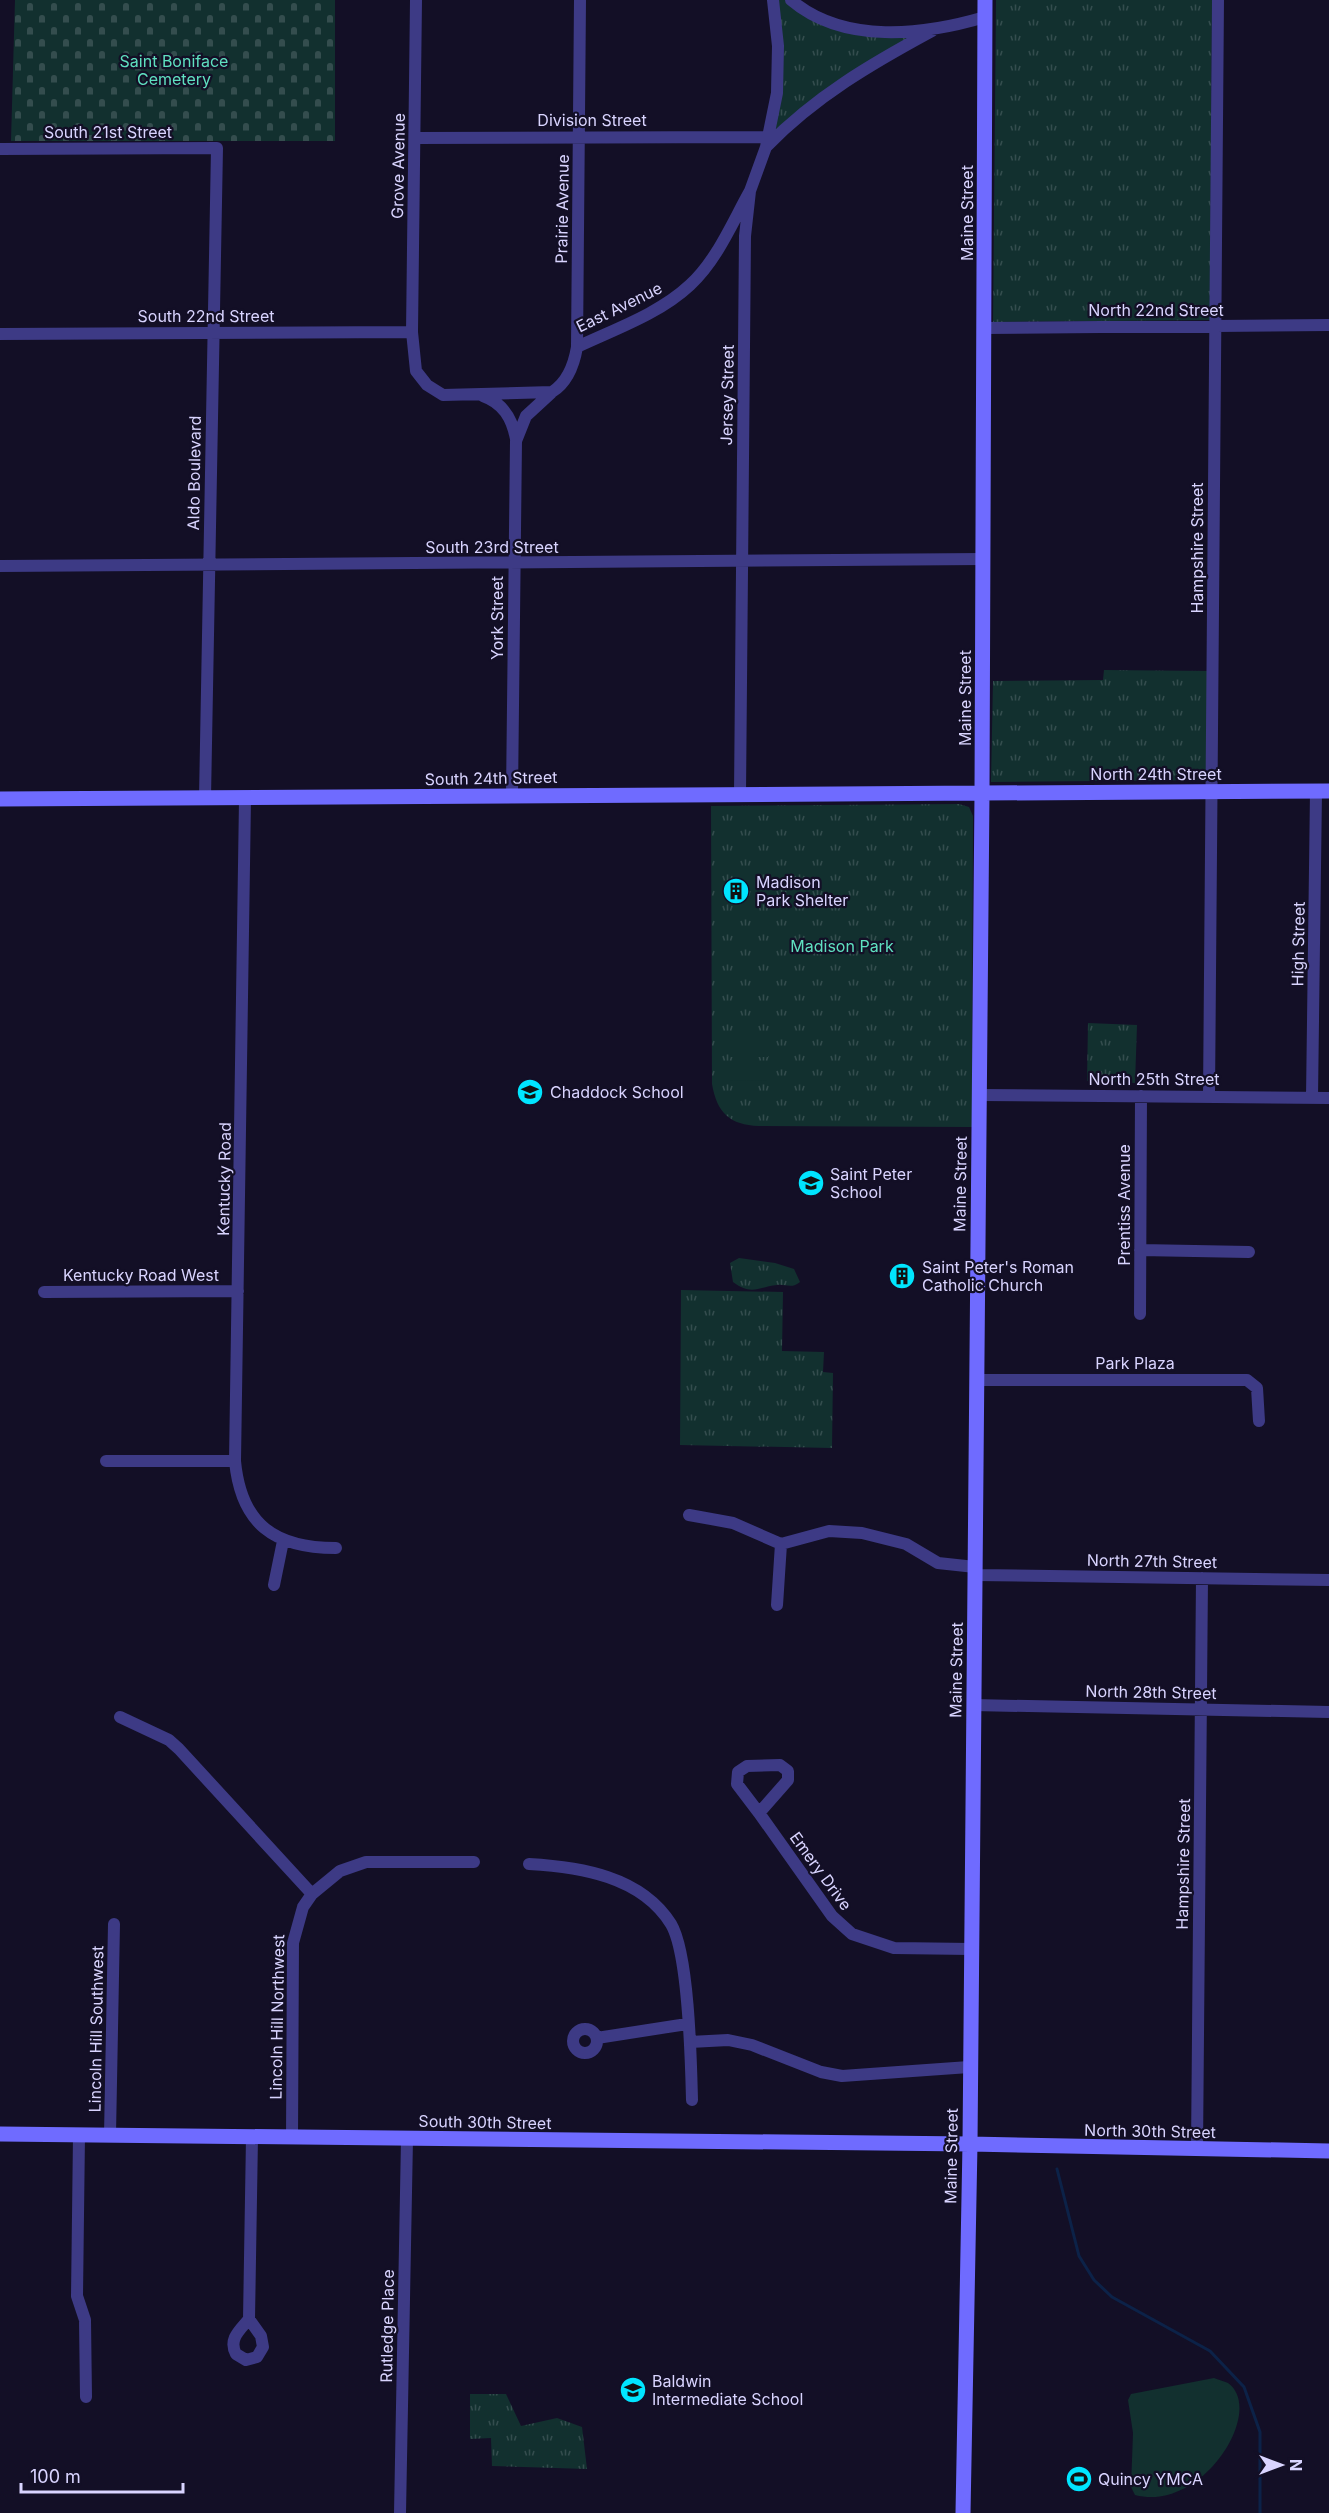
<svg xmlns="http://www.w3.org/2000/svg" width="1329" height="2513" viewBox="0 0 1329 2513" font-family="Inter,sans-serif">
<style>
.grass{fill:url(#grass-tufts)}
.cemetery{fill:url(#cemetery-stones)}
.pitch{fill:#12302f}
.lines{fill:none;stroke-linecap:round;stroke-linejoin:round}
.stream{stroke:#0c2248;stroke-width:3}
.street{stroke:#3d3a85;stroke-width:12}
.secondary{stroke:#6f6bff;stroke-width:15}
.labels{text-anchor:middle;stroke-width:4.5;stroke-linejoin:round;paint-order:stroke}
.park-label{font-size:16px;fill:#5fe0c0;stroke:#130f26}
.street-label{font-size:16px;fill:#d9d4ff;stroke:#130f26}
.poi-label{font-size:16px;fill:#d9d4ff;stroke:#130f26;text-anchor:start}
</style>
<defs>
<pattern id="grass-tufts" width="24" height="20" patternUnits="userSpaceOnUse" patternTransform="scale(1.5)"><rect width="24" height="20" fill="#12302f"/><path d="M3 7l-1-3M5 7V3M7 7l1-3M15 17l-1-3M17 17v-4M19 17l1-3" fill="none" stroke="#344d4e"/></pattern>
<pattern id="cemetery-stones" width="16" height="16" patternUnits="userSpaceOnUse" patternTransform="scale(1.5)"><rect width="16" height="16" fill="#12302f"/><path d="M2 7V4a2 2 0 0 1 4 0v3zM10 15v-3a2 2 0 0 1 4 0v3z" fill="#344d4e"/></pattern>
</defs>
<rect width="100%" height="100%" fill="#130f26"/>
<path class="grass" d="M774,0H788L840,26L927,32L770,141Z
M996,0H1212L1210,320L993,322Z
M1104,670L1209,671V780L991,782L993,681L1103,680Z
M959,804L969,807L973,816L972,1127L759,1126C730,1125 717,1113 712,1084L711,806Z
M1088,1023L1137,1025L1135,1083L1087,1081Z
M739,1258L775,1263L794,1269L800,1282C792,1289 786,1284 777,1285C758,1287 752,1296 733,1282L730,1263Z
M681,1290L783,1292L782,1351L824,1352L823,1372L833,1373L832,1448L680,1445Z
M470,2394H506L521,2426L557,2418L582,2427L587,2469L492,2466L491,2438L470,2439Z"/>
<path class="cemetery" d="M15,0H335V141H11Z"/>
<path class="pitch" d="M729,1039H768V1057H729Z
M729,1062H768V1081L729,1080Z
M1214,2378C1218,2380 1224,2381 1228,2383C1266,2410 1203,2513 1135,2495L1131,2487L1133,2433L1128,2400L1131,2394Z"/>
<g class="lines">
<path class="stream" d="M1057,2169L1079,2256L1094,2280L1112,2297L1210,2351L1244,2387L1260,2432V2513"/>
<path class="street" d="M416,0L412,332L416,371L427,385L443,395L552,392C568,382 574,365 577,347C615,329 659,314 690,285C717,260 732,223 750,191
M791,0C844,45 924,35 985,17
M415,138L769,137
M767,146C816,96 871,64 932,31
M0,149L217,148L205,798
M984,328L1329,325
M0,334L412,332
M577,347L580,0
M483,396C503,403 512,418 516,439
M0,566L984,559
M740,794L745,236L750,191L766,147L777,93L778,46L773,0
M512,795L516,441L526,416L551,393
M245,799L235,1461C241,1524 274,1548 336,1548
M979,1095L1329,1098
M1209,1096L1218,0
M1312,1098L1316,791
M1140,1250L1249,1252
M44,1292L238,1291
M1140,1314L1141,1096
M976,1380H1247L1257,1388L1259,1421
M106,1461H235
M689,1515L733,1523L781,1544L829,1531L862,1533L906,1544L938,1563L975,1567
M975,1575L1329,1580
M274,1585L283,1541
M777,1605L781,1544
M973,1705L1329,1712
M120,1717L169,1740L179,1749L312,1894
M780,1765L788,1771V1780L759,1813L737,1784L738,1772L747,1766Z
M759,1813L832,1916L852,1934L894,1948L971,1949
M529,1864C580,1867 641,1876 671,1924C689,1954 691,2062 692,2100
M573 2041a12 12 0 1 1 24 0a12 12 0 1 1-24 0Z
M597,2038L687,2024
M690,2042L728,2040L752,2045L821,2072L842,2076L969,2067
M79,2135L77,2296L85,2320L86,2397
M110,2135L114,1924
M292,2138L293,1943L303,1907L312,1894L340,1871L366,1862H474
M1197,2149L1202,1578
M249,2319L252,2137
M249,2319L261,2336L263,2347L257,2357L246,2360L236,2354C228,2339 240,2330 249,2319Z
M400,2513L407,2139"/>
<path class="secondary" d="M0,799L1329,791
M0,2134L970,2144L1329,2151
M963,2513L970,2144L982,793L985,0"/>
</g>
<defs>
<symbol id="building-disc" viewBox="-11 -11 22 22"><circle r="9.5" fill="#00e5ff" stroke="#130f26"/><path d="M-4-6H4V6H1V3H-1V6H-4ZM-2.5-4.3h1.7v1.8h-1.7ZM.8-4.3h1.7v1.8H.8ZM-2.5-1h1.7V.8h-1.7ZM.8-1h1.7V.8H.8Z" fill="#111"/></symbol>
<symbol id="school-disc" viewBox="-11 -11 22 22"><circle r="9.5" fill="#00e5ff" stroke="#130f26"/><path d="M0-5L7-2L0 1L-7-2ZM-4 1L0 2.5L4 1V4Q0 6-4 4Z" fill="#111"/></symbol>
<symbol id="stadium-disc" viewBox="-11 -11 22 22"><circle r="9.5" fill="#00e5ff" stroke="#130f26"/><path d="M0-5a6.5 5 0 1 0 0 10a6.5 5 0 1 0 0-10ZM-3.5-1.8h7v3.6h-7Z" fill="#111"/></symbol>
</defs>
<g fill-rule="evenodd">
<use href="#building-disc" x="721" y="876" width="30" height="30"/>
<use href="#school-disc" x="515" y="1077" width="30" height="30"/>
<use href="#school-disc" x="796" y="1168" width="30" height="30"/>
<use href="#building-disc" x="887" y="1261" width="30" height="30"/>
<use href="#school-disc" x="618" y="2375" width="30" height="30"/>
<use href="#stadium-disc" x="1064" y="2464" width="30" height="30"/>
</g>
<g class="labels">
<g class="park-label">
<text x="174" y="67">Saint Boniface<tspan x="174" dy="18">Cemetery</tspan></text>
<text x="842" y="952">Madison Park</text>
</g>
<g class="street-label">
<text x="592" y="126">Division Street</text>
<text x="108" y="138">South 21st Street</text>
<text transform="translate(398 166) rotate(-89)" y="6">Grove Avenue</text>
<text transform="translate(562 209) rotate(-89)" y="6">Prairie Avenue</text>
<text transform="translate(967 213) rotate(-90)" y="6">Maine Street</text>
<text transform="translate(619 307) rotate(-26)" y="6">East Avenue</text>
<text x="1156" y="316">North 22nd Street</text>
<text x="206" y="322">South 22nd Street</text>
<text transform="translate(727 395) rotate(-89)" y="6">Jersey Street</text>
<text transform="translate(194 473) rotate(-89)" y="6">Aldo Boulevard</text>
<text x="492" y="553">South 23rd Street</text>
<text transform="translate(1197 548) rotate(-90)" y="6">Hampshire Street</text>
<text transform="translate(497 618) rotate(-90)" y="6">York Street</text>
<text transform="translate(965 698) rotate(-90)" y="6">Maine Street</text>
<text x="1156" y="780">North 24th Street</text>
<text transform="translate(491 778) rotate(-1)" y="6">South 24th Street</text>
<text transform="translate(1298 944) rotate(-89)" y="6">High Street</text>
<text x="1154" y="1085">North 25th Street</text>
<text transform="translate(224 1179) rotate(-89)" y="6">Kentucky Road</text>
<text transform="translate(960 1184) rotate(-89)" y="6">Maine Street</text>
<text transform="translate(1124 1205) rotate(-90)" y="6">Prentiss Avenue</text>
<text x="141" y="1281">Kentucky Road West</text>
<text x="1135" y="1369">Park Plaza</text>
<text transform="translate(1152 1561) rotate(1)" y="6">North 27th Street</text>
<text transform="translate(956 1670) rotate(-89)" y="6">Maine Street</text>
<text transform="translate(1151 1692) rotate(1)" y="6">North 28th Street</text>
<text transform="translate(1183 1864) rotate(-89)" y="6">Hampshire Street</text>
<text transform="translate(821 1871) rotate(54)" y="6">Emery Drive</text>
<text transform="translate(277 2017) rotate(-89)" y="6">Lincoln Hill Northwest</text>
<text transform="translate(96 2029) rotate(-89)" y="6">Lincoln Hill Southwest</text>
<text transform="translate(485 2122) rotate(1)" y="6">South 30th Street</text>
<text transform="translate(1150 2131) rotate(1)" y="6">North 30th Street</text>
<text transform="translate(951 2156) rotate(-89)" y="6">Maine Street</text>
<text transform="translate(387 2326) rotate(-89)" y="6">Rutledge Place</text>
</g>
<g class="poi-label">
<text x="756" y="888">Madison<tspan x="756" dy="18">Park Shelter</tspan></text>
<text x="550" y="1098">Chaddock School</text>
<text x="830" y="1180">Saint Peter<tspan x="830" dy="18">School</tspan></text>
<text x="922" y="1273">Saint Peter's Roman<tspan x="922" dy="18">Catholic Church</tspan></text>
<text x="652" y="2387">Baldwin<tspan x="652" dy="18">Intermediate School</tspan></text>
<text x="1098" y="2485">Quincy YMCA</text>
</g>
</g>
<g transform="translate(1281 2465) rotate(90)" stroke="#130f26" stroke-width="4.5" paint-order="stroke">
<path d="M0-4.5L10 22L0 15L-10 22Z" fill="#d9d4ff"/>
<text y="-9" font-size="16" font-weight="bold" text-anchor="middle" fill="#d9d4ff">N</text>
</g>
<path d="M21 2483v9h162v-9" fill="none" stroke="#d9d4ff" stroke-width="3"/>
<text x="30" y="2483" font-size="18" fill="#d9d4ff" stroke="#130f26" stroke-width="4.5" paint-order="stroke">100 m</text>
</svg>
